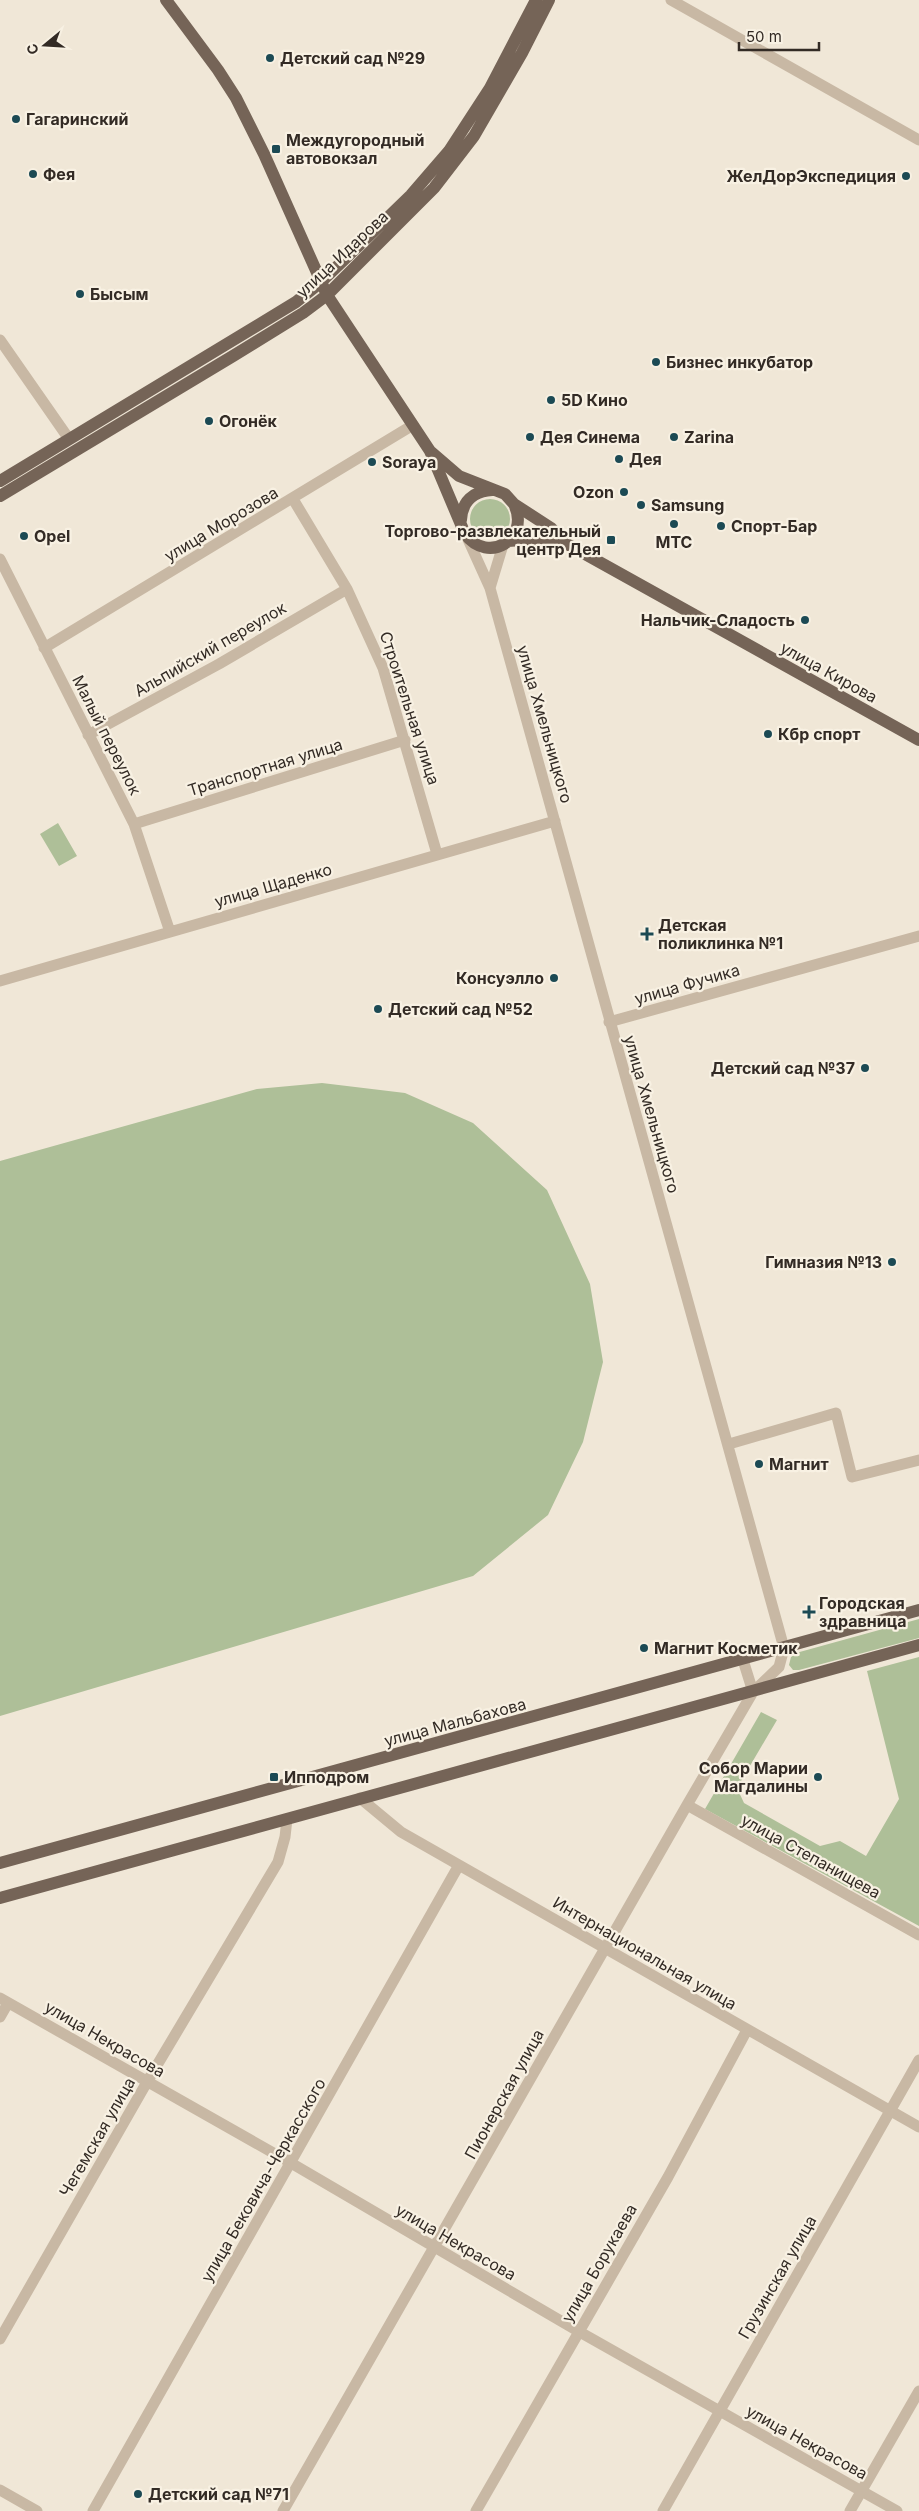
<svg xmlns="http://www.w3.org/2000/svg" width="919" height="2511" viewBox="0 0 919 2511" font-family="Inter,sans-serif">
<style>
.green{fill:#aebf98}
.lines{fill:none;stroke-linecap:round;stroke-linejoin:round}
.minor{stroke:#c8b8a4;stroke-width:11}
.major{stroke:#756457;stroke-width:12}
.poi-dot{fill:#1c4a54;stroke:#f8f1e3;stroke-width:2}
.labels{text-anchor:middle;stroke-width:4.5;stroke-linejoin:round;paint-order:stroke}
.poi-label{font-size:16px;font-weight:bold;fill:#332b25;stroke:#f8f1e3;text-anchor:start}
.street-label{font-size:16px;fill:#332b25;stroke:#f8f1e3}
</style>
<rect width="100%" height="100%" fill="#f0e7d7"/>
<path class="green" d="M470 519a20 20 0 1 1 40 0a20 20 0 1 1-40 0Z
M58,823L77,856L59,866L40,834Z
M322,1083L405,1093L473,1123L547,1190L590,1284L603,1362L583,1442L548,1515L473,1576L0,1716V1161L257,1089Z
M919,1619V1638L799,1670H793L789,1665L791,1657L796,1653Z
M919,1657V1926L705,1809L761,1712L777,1720L737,1788L744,1803L820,1846L840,1841L866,1856L899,1799L867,1671Z"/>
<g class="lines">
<path class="minor" d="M671,0L919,140
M0,340L69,439
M293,499L347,589L383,668L437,854
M0,559L134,824L170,932
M490,588L503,545
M44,648L413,425
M88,735L219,664L347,589
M134,824L405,740
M0,981L555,821
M609,1022L919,936
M729,1444L836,1413L852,1477L919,1460
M743,1660L753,1692
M360,1798L401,1832L919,2127
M687,1805L919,1935
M0,1998L291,2163L578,2331L897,2511
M0,2017L8,2003
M0,2339L147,2082L278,1862L285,1837L287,1819
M0,2490L37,2511
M93,2511L459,1865
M283,2511L687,1805L753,1692L779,1667L784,1648L490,588L466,535
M476,2511L668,2177L747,2030
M663,2511L919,2060
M850,2511L919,2391"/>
<path class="major" d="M166,0L218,70L236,98L264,154L327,295L430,451L465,534C488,565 531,539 514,504
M430,451L459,476L505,494L514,504L551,528L567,544L919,740
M0,481L296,302L321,282L378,227L411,195L449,151L490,88L536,0
M0,496L233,356L303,313L327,295L434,188L474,136L522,53L549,0
M461,520C462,502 473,491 492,490
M508,541L537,539L567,544
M0,1863L919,1610
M0,1898L919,1645"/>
</g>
<g class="poi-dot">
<circle cx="270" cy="58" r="5"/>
<circle cx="16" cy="119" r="5"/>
<rect x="271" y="144" width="10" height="10" rx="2.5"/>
<circle cx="33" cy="174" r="5"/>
<circle cx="906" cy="176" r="5"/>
<circle cx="80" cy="294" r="5"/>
<circle cx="656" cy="362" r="5"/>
<circle cx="551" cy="400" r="5"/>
<circle cx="209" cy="421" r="5"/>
<circle cx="530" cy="437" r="5"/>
<circle cx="674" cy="437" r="5"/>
<circle cx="619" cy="459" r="5"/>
<circle cx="372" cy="462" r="5"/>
<circle cx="624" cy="492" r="5"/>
<circle cx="641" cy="505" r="5"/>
<circle cx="674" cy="524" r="5"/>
<circle cx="721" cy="526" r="5"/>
<circle cx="24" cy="536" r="5"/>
<rect x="606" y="535" width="10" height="10" rx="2.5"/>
<circle cx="805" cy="620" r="5"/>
<circle cx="768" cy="734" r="5"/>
<path d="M644.5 926.5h5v5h5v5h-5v5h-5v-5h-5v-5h5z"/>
<circle cx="554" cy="978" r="5"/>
<circle cx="378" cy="1009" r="5"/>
<circle cx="865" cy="1068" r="5"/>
<circle cx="892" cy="1262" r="5"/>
<circle cx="759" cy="1464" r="5"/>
<path d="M806.5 1604.5h5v5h5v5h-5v5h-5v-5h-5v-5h5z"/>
<circle cx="644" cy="1648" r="5"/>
<rect x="269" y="1772" width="10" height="10" rx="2.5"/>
<circle cx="818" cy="1777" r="5"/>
<circle cx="138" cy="2494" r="5"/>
</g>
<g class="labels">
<g class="poi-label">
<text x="280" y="64">Детский сад №29</text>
<text x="26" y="125">Гагаринский</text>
<text x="286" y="146">Междугородный<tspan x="286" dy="18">автовокзал</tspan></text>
<text x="43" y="180">Фея</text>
<text x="896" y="182" text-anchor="end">ЖелДорЭкспедиция</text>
<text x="90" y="300">Бысым</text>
<text x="666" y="368">Бизнес инкубатор</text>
<text x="561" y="406">5D Кино</text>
<text x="219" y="427">Огонёк</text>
<text x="540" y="443">Дея Синема</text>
<text x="684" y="443">Zarina</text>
<text x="629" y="465">Дея</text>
<text x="382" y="468">Soraya</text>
<text x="614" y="498" text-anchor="end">Ozon</text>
<text x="651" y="511">Samsung</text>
<text x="731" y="532">Спорт-Бар</text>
<text x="601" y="537" text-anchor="end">Торгово-развлекательный<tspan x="601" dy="18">центр Дея</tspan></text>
<text x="34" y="542">Opel</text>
<text x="674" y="548" text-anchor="middle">МТС</text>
<text x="795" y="626" text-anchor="end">Нальчик-Сладость</text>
<text x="778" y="740">Кбр спорт</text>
<text x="658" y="931">Детская<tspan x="658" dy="18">поликлинка №1</tspan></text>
<text x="544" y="984" text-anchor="end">Консуэлло</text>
<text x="388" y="1015">Детский сад №52</text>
<text x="855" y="1074" text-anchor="end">Детский сад №37</text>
<text x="882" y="1268" text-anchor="end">Гимназия №13</text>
<text x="769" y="1470">Магнит</text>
<text x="819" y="1609">Городская<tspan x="819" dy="18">здравница</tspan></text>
<text x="654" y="1654">Магнит Косметик</text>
<text x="808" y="1774" text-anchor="end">Собор Марии<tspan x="808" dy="18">Магдалины</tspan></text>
<text x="284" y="1783">Ипподром</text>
<text x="148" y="2500">Детский сад №71</text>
</g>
<g class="street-label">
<text transform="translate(342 254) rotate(-43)" y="6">улица Идарова</text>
<text transform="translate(221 524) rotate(-31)" y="6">улица Морозова</text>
<text transform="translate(210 649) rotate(-30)" y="6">Альпийский переулок</text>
<text transform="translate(829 672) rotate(29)" y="6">улица Кирова</text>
<text transform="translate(410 708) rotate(72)" y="6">Строительная улица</text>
<text transform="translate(545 724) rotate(74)" y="6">улица Хмельницкого</text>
<text transform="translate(107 735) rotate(63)" y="6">Малый переулок</text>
<text transform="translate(265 767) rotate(-17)" y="6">Транспортная улица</text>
<text transform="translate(273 885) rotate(-16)" y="6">улица Щаденко</text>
<text transform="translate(687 984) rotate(-16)" y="6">улица Фучика</text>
<text transform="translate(652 1114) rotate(74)" y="6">улица Хмельницкого</text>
<text transform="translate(455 1722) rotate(-15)" y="6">улица Мальбахова</text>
<text transform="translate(811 1856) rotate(29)" y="6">улица Степанищева</text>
<text transform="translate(645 1953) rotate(30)" y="6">Интернациональная улица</text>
<text transform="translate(105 2039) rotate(30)" y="6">улица Некрасова</text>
<text transform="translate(504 2094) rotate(-61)" y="6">Пионерская улица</text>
<text transform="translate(97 2137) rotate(-60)" y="6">Чегемская улица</text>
<text transform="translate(263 2180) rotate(-60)" y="6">улица Бековича-Черкасского</text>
<text transform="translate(456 2242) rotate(30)" y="6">улица Некрасова</text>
<text transform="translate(599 2263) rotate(-60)" y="6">улица Борукаева</text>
<text transform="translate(777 2277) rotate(-60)" y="6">Грузинская улица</text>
<text transform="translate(807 2442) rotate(29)" y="6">улица Некрасова</text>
</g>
</g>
<g transform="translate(45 45) rotate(252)" stroke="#f8f1e3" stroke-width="4" paint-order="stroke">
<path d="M0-4L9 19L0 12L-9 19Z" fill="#332b25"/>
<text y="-8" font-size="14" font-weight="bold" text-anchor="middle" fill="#332b25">С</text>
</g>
<path d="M739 42v8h80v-8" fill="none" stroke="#332b25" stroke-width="2.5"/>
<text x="746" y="42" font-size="15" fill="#332b25" stroke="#f8f1e3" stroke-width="4" paint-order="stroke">50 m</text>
</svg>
